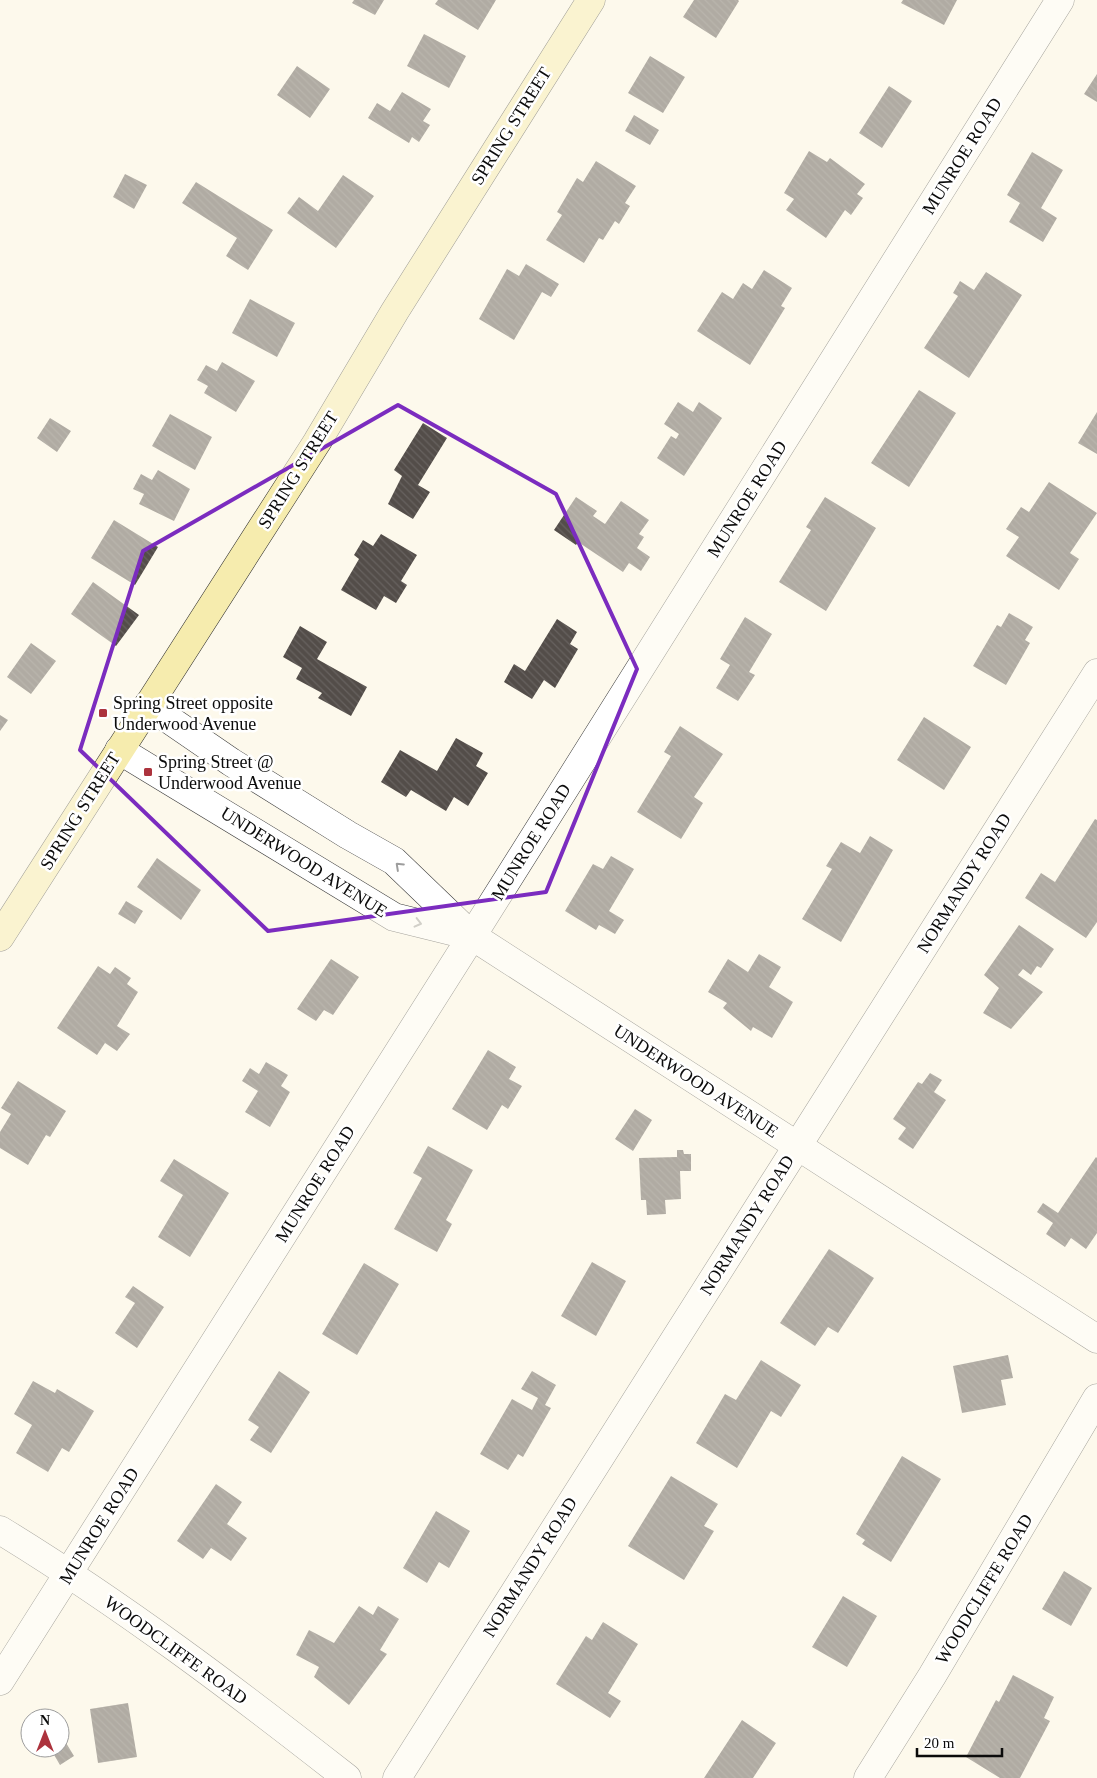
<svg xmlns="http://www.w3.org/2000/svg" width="1097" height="1778" viewBox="0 0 1097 1778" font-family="'Times New Roman',serif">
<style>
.building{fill:url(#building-back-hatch)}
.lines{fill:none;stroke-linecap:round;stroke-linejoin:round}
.street-casing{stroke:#3e3e3e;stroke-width:29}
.secondary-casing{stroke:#2d2d2d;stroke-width:29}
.street{stroke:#fff;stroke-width:28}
.secondary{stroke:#f6ecae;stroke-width:28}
.oneway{stroke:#9d9d9d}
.marked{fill:none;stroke:#7b2cbf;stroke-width:4;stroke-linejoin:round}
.poi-dot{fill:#ac333d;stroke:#fff;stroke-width:2}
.labels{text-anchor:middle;stroke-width:5;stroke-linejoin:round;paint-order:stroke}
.street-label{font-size:18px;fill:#0b0b0b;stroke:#fff}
.poi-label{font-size:18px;fill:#0b0b0b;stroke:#fff;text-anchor:start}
</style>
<defs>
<pattern id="building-back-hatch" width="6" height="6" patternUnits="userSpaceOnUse" patternTransform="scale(1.25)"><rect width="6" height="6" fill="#534d49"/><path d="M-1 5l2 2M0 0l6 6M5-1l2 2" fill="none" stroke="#67625f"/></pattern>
</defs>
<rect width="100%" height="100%" fill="#fdf9ec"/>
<path class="building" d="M354,0H384L375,15L352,3Z
M438,0H496L478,30L435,4Z
M694,0H738L739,1L716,38L683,17Z
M903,0H957L944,25L901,3Z
M424,34L466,56L449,88L407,66Z
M650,56L685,77L663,113L628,93Z
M297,66L330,89L310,118L277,95Z
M1097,74V102L1084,94Z
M889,86L912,101L882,148L859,133Z
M402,92L431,109L423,121L430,125L419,142L412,137L409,143L368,118L377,103L390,111Z
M634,115L659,130L650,145L625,131Z
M809,151L827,162L830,158L865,184L857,194L863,198L851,215L845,210L826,238L786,210L794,199L784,193Z
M1032,152L1063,170L1041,208L1057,218L1043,242L1009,222L1020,203L1007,195Z
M596,161L636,186L625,203L630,206L619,224L615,221L603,240L599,238L584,263L546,240L562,215L557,212L577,178L583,182Z
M125,174L147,185L134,209L113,197Z
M343,175L374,196L336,248L287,213L299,197L318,211Z
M196,182L273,230L248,270L226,256L237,238L182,203Z
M526,264L559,284L551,297L542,292L514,340L479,319L507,269L519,276Z
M764,270L792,288L781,306L785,308L750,365L697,331L722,292L733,299L743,283L752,289Z
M986,272L1022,295L969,378L924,348L958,296L953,293L960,281L974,290Z
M250,299L295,323L277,357L232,333Z
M222,362L255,381L236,412L204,393L208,386L197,380L206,365L217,371Z
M919,390L956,413L909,487L871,463Z
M678,402L693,412L699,402L722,418L684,476L657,458L671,436L676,439L679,434L664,424Z
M1097,412V454L1078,443Z
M170,414L212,437L195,470L152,446Z
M50,418L71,431L57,452L37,438Z
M423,423L447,438L418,485L430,492L413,519L388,504L402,476L394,470Z
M158,470L190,489L174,521L139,504L144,494L133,489L141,474L152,480Z
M1049,482L1097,513L1070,553L1079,559L1059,590L1006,556L1019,537L1006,529L1021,507L1029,512Z
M576,497L597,511L593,516L605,524L621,501L649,520L639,534L644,537L637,548L650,557L641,571L629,563L623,572L578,542L576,545L554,530Z
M825,497L876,528L826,611L779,582L811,530L806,527Z
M114,520L158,547L135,585L91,558Z
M381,534L417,555L401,581L407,585L396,603L384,596L376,610L341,590L359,559L354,555L363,540L373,546Z
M93,582L139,615L116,646L71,614Z
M1009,613L1033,627L1025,640L1030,643L1006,685L973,666L997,625L1001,627Z
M745,617L772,634L749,672L755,675L738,701L716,688L730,665L720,659Z
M557,619L577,632L570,644L578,649L555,688L544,680L532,699L504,682L514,664L525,671Z
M300,626L327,642L317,659L367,687L351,716L318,698L322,693L296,679L302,668L283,657Z
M31,643L56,661L31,694L7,677Z
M0,715L8,720L0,731Z
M924,717L971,747L944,790L897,760Z
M680,726L723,754L694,797L703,803L681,839L637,812L671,756L664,752Z
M456,738L483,753L476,766L488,773L468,806L454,797L446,811L411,790L406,797L381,782L400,750L437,771Z
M1095,819L1097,820V922L1086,938L1025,898L1041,873L1055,882Z
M870,836L893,850L841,942L802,919L832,869L826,866L841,842L860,853Z
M611,856L634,869L609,911L624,920L615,934L599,925L596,930L565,911L593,864L603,869Z
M157,858L201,890L181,920L137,887Z
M126,901L143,911L135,924L118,914Z
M1019,925L1054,949L1041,968L1037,966L1031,975L1023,969L1018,975L1043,992L1011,1029L983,1013L999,988L984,975Z
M759,954L781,967L769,987L793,1002L772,1038L753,1027L751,1031L723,1008L727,1003L708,992L728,959L748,972Z
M331,959L359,977L333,1015L324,1010L316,1021L297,1009Z
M98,966L110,974L115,967L131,978L127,984L138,992L117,1026L130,1034L117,1051L105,1043L97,1055L57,1028Z
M488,1050L516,1067L509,1079L522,1086L508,1109L502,1105L487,1130L452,1109Z
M266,1062L288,1075L281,1086L290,1092L270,1127L245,1112L258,1091L242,1081L250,1068L259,1074Z
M930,1073L942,1080L934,1092L946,1100L913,1149L898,1139L906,1128L893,1119L918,1082L922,1084Z
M18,1081L66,1111L50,1137L46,1135L28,1165L0,1148V1132L11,1114L1,1108Z
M635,1109L652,1120L633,1151L615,1139Z
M428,1146L473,1170L446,1220L452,1224L437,1252L394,1229L422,1178L413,1173Z
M677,1150H683L684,1154H691V1171H680L681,1199L665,1200L666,1214L647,1215L646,1200H641L639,1158L677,1157Z
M1096,1157L1097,1158V1233L1086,1249L1071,1238L1065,1247L1046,1234L1053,1223L1037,1212L1043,1203L1058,1213Z
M174,1159L229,1193L190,1257L158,1237L183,1195L160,1181Z
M829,1249L874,1278L838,1333L828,1327L815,1346L780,1323Z
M592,1262L626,1281L596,1336L561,1316Z
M364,1263L399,1284L357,1355L322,1334Z
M133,1286L164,1307L137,1348L115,1333L135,1303L125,1297Z
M1008,1355L1013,1378L1001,1380L1006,1405L962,1413L953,1366Z
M761,1360L801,1385L781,1417L771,1411L737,1468L696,1443L725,1394L736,1400Z
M279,1371L310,1392L271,1453L250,1440L259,1427L248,1420Z
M532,1371L556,1385L545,1405L551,1408L523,1457L518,1454L508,1470L480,1454L512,1399L532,1410L538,1398L521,1389Z
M33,1381L55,1393L57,1389L94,1411L69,1452L62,1448L48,1472L16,1453L32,1425L14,1414Z
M902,1456L941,1479L891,1562L862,1544L865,1540L856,1534Z
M671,1476L718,1504L704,1526L714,1531L684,1580L628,1546Z
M216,1484L242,1502L227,1524L247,1538L231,1561L211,1548L203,1559L177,1541Z
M436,1511L470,1531L449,1568L439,1562L427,1583L403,1568Z
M1064,1571L1092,1588L1071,1626L1042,1609Z
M843,1596L877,1616L847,1667L812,1647Z
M359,1606L373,1615L378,1606L399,1619L380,1650L387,1654L349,1705L314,1677L319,1667L296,1655L309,1630L334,1643Z
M603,1622L638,1644L608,1693L621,1701L610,1718L556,1684L586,1636L592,1640Z
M1013,1675L1054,1697L1044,1718L1050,1721L1020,1778H1000L966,1757L996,1700L999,1702Z
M128,1703L137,1757L98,1763L90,1709Z
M742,1720L776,1743L753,1778H704Z
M60,1733L74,1756L60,1765L50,1748H60Z"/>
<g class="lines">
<defs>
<path id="street" d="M148,705L231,762L348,835L394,861L472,936L1097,1339
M119,750L394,917L471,936
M0,1530C121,1604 235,1690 347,1778
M0,1681L472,936L1060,0
M397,1778L1097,673
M868,1778L932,1676L1097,1398"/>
<path id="secondary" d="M0,937L317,442L395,311L591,0"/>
</defs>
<use href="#street" class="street-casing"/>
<use href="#secondary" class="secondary-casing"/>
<use href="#street" class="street"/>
<use href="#secondary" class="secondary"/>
</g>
<defs><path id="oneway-chevron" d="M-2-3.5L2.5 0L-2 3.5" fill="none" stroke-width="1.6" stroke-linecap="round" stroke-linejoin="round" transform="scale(1.25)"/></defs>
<g class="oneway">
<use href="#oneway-chevron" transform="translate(399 866) rotate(-137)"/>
<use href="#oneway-chevron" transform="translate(418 923) rotate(14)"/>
</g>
<path d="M0 0H1097V1778H0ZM398,405L556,494L637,669L546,892L268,931L80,750L143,551Z" fill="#fdf9ec" fill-opacity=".55" fill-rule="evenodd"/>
<path class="marked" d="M398,405L556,494L637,669L546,892L268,931L80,750L143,551Z"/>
<g class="poi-dot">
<rect x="98" y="708" width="10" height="10" rx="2.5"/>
<rect x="143" y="767" width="10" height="10" rx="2.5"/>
</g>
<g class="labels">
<g class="street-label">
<text transform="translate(511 126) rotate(-58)" y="6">SPRING STREET</text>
<text transform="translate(962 156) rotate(-58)" y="6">MUNROE ROAD</text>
<text transform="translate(298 470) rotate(-58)" y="6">SPRING STREET</text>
<text transform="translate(747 499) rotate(-58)" y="6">MUNROE ROAD</text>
<text transform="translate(80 811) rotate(-58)" y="6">SPRING STREET</text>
<text transform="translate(531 842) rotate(-58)" y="6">MUNROE ROAD</text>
<text transform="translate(304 862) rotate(32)" y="6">UNDERWOOD AVENUE</text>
<text transform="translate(964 883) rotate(-58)" y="6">NORMANDY ROAD</text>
<text transform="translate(696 1081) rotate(33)" y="6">UNDERWOOD AVENUE</text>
<text transform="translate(315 1184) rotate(-58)" y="6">MUNROE ROAD</text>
<text transform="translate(747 1225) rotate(-58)" y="6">NORMANDY ROAD</text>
<text transform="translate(99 1526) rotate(-58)" y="6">MUNROE ROAD</text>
<text transform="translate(530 1567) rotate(-58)" y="6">NORMANDY ROAD</text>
<text transform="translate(984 1589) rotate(-59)" y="6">WOODCLIFFE ROAD</text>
<text transform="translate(176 1650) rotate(36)" y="6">WOODCLIFFE ROAD</text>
</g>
<g class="poi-label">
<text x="113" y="709">Spring Street opposite<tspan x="113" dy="21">Underwood Avenue</tspan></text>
<text x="158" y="768">Spring Street @<tspan x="158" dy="21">Underwood Avenue</tspan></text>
</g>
</g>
<g transform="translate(45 1733)"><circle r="24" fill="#ffffff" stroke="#9d9d9d"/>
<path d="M0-4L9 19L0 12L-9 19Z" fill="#ac333d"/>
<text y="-8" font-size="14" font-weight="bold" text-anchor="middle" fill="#0b0b0b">N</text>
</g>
<path d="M917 1748v8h85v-8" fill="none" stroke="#0b0b0b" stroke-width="2.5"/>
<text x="924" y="1748" font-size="15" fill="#0b0b0b" stroke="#ffffff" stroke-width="4" paint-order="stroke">20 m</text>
</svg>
